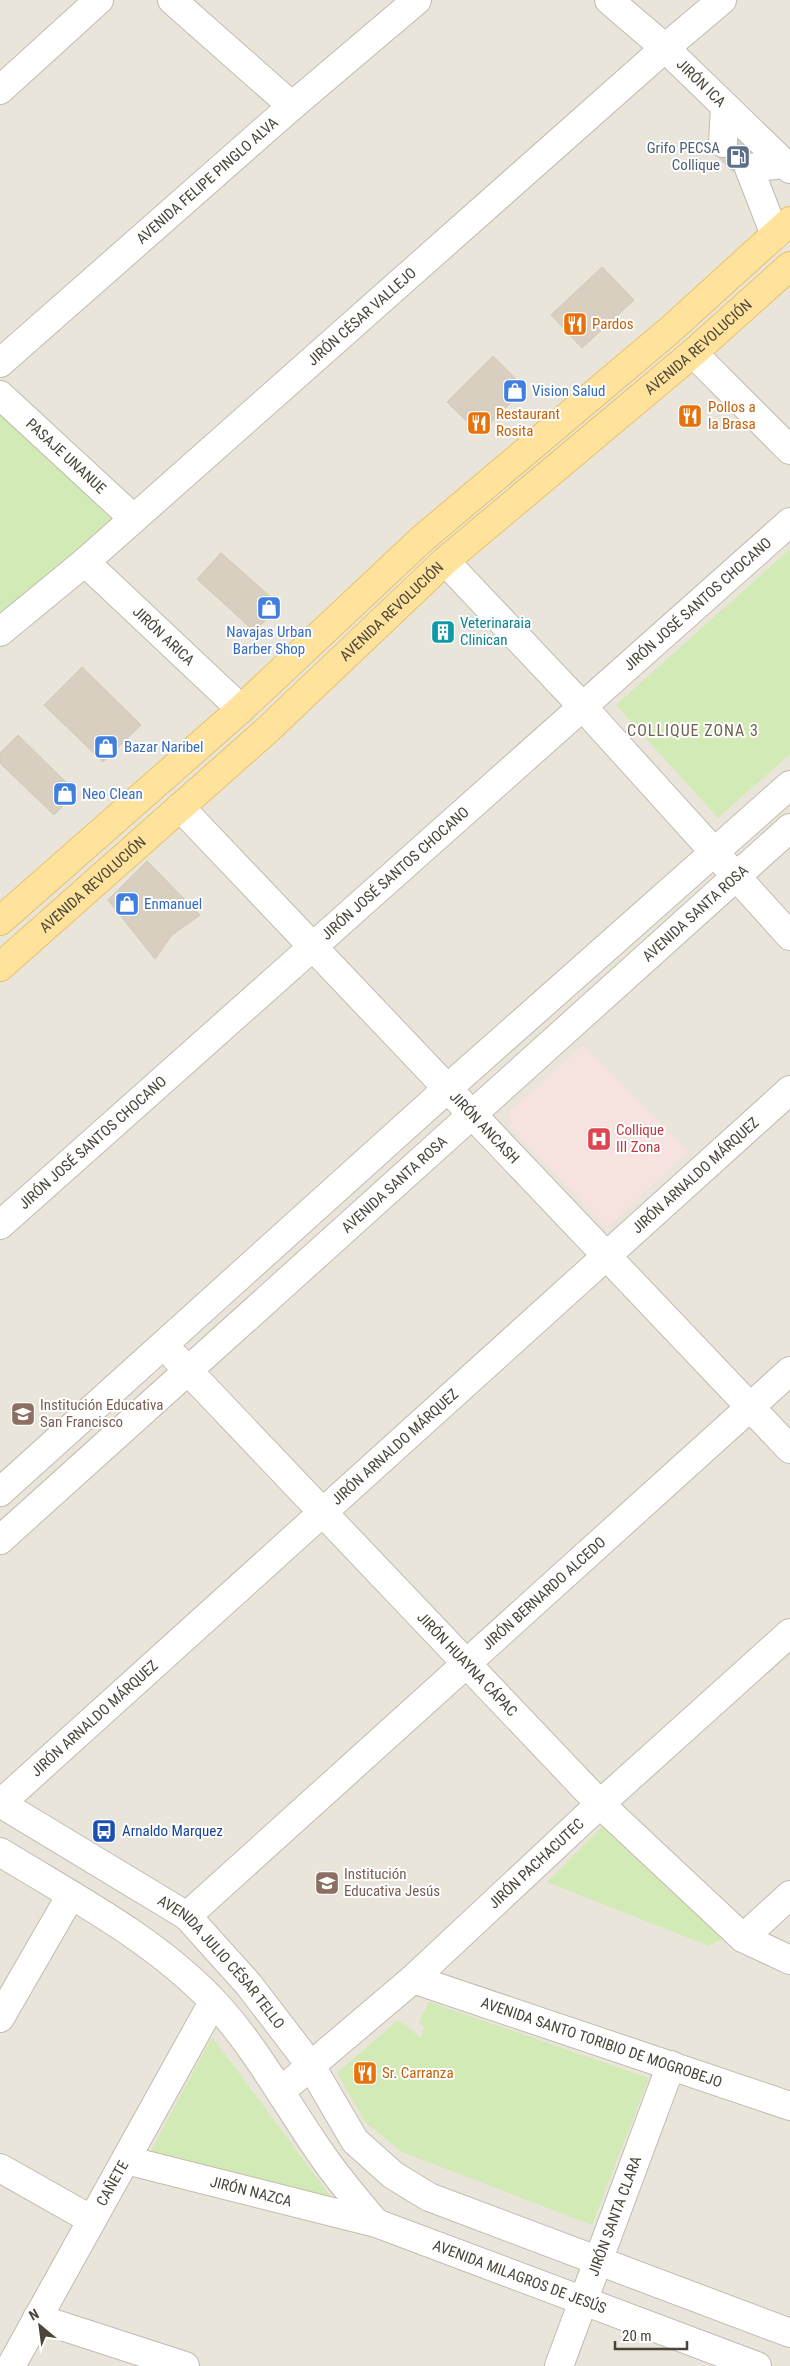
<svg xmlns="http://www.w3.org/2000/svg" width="790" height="2366" viewBox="0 0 790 2366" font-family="'Roboto Condensed',sans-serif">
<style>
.residential{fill:#eae5da}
.medical{fill:#f6e3e0}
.green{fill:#d2eab5}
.building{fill:#d8cfc1;stroke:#d3c7b4}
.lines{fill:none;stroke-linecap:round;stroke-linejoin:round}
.minor-tunnel{stroke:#d4d0c8;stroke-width:28;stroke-dasharray:28 14;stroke-linecap:butt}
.minor-casing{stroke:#c2bbae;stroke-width:30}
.major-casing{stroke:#e6c16a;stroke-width:30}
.minor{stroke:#fff;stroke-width:28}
.major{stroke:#ffe39c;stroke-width:28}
.labels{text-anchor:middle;stroke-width:4;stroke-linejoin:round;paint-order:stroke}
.street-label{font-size:15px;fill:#4b4439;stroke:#fff}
.service-label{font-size:15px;fill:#4e5e75;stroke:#fff;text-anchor:end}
.food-label{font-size:15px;fill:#c56008;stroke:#fff;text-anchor:start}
.shop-label{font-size:15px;fill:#366cbe;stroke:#fff;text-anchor:start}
.culture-label{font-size:15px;fill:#0d838f;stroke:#fff;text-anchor:start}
.health-label{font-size:15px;fill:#be3a42;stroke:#fff;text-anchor:start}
.education-label{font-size:15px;fill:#785e54;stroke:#fff;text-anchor:start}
.transit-label{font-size:15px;fill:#164399;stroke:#fff;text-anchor:start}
.neighbourhood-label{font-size:16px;letter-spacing:1px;fill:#6e6250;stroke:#fff}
</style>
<rect width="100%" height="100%" fill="#f6f3ec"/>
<path class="residential" d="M0,0H790V2366H0Z"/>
<path class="medical" d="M583,1045L688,1152L607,1228L509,1126V1112Z"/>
<path class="green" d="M0,411L117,520L0,616Z
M790,549V754L718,818L616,705Z
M604,1825L727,1936L709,1946L547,1882Z
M429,2002L649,2078L592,2225L402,2152L366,2123L337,2073L398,2020L421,2038L424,2027L419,2022Z
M212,2037L335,2202L149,2154Z"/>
<path class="building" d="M739,141L750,152L739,156L734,164L727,158L736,152Z
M602,267L634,300L582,348L551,315Z
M493,356L525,388L480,434L447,402Z
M221,553L281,606L254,631L197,579Z
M82,667L141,725L103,762L44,705Z
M18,735L76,792L54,815L0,763V753Z
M147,861L200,915L172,935L155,959L108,900Z"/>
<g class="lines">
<path class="minor-tunnel" d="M723,143L749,168"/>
<defs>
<g id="minor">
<path d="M172,0L292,106"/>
<path id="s1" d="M609,0L665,48L790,169"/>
<path d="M0,90L99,0"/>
<path d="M723,143L725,107"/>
<path d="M775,235L749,168L784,164"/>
<path d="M693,353L790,450"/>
<path id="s2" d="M0,363L292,106L417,0"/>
<path id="s3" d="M0,395L133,518"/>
<path d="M445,561L583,707L790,936"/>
<path id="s4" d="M85,562L241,709"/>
<path id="s5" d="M0,632L85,562L665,48L722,0"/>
<path id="s6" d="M180,807L790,1449"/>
<path id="s7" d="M0,1225L790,522"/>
<path id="s8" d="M175,1357L600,1804L743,1938L790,1960"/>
<path d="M0,1492L448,1088L790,785"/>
<path id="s9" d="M0,1540L790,828"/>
<path id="s10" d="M0,1803L187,1916L249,1985L311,2066L355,2141L393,2175L429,2197L790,2333"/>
<path id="s11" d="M1,1803L790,1090"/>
<path d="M0,1852C73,1897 153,1938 213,2001C257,2048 287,2106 324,2158C340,2181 358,2202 376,2223"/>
<path id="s12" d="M187,1916L790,1371"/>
<path d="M743,1938L790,1895"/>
<path id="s13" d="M413,1979L790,2106"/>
<path d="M0,2018L71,1895"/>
<path id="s14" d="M281,2091L413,1979L600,1804L790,1633"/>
<path id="s15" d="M126,2160L376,2223L757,2366"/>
<path d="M0,2168L92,2220"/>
<path d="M37,2318L185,2366"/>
<path id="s16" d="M11,2366L213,2002"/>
<path id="s17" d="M559,2366L671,2065"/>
</g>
<g id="major">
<path d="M0,921L241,709L422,539L670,330L790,221"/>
<path id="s18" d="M0,967L265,732L445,561L693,353L790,266"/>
</g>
</defs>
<use href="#minor" class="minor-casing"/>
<use href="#major" class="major-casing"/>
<use href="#minor" class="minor"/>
<use href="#major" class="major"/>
</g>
<defs>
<symbol id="fuel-square" viewBox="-11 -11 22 22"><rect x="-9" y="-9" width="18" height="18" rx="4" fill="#5c6f8a" stroke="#fff"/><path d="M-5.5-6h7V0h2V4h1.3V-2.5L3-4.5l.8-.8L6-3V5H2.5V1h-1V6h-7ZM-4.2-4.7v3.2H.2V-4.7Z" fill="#fff"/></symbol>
<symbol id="restaurant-square" viewBox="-11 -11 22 22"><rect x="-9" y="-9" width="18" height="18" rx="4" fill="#e8710a" stroke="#fff"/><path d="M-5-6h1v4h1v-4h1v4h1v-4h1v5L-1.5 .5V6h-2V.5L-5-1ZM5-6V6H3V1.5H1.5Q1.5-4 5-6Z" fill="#fff"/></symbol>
<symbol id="shop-square" viewBox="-11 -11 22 22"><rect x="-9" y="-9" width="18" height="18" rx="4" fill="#3f7fe0" stroke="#fff"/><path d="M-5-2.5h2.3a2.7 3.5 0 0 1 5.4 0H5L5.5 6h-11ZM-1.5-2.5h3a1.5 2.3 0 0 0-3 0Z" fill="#fff"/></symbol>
<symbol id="building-square" viewBox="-11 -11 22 22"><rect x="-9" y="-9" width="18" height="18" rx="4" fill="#0f9aa8" stroke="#fff"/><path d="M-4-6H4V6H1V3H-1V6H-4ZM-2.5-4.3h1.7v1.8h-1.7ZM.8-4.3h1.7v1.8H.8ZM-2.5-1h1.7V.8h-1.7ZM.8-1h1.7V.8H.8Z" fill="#fff"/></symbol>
<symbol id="hospital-square" viewBox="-11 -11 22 22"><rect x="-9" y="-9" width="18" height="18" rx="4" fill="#e0444e" stroke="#fff"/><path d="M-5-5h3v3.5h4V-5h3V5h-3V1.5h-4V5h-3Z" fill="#fff"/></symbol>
<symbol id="school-square" viewBox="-11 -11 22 22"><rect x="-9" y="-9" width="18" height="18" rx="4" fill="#8d6e63" stroke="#fff"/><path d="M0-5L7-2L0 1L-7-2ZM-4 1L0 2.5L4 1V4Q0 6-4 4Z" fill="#fff"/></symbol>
<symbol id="bus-square" viewBox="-11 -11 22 22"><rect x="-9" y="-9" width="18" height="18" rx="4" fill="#1a4fb4" stroke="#fff"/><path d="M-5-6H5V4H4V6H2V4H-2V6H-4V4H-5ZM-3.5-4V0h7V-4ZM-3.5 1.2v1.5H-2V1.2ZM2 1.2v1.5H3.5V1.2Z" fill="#fff"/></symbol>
</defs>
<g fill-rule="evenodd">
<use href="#fuel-square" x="724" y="143" width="28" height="28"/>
<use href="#restaurant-square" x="561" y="310" width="28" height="28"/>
<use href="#shop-square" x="501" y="377" width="28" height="28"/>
<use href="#restaurant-square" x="676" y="402" width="28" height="28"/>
<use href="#restaurant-square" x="465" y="409" width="28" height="28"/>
<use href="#shop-square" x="255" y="594" width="28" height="28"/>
<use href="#building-square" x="429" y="618" width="28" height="28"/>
<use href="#shop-square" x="92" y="733" width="28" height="28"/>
<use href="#shop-square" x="51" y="780" width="28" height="28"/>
<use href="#shop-square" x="113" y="890" width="28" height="28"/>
<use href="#hospital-square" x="585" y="1125" width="28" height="28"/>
<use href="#school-square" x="9" y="1400" width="28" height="28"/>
<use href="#bus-square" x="90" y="1817" width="28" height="28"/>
<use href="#school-square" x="313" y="1869" width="28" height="28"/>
<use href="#restaurant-square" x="351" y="2059" width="28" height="28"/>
</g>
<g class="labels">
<g class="street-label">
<text dy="5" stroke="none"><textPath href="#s1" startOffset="124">JIRÓN ICA</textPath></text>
<text dy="5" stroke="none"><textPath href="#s2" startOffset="276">AVENIDA FELIPE PINGLO ALVA</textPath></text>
<text dy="5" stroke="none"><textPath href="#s5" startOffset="480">JIRÓN CÉSAR VALLEJO</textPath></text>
<text dy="5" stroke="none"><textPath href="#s18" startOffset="934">AVENIDA REVOLUCIÓN</textPath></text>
<text dy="5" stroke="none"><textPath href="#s3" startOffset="90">PASAJE UNANUE</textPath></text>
<text dy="5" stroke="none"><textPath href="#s7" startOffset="934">JIRÓN JOSÉ SANTOS CHOCANO</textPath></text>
<text dy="5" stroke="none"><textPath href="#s18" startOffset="529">AVENIDA REVOLUCIÓN</textPath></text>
<text dy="5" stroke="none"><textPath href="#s4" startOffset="108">JIRÓN ARICA</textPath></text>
<text dy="5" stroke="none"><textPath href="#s7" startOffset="529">JIRÓN JOSÉ SANTOS CHOCANO</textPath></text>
<text dy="5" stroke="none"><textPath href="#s18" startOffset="124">AVENIDA REVOLUCIÓN</textPath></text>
<text dy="5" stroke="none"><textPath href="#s9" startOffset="936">AVENIDA SANTA ROSA</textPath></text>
<text dy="5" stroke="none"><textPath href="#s6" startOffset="442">JIRÓN ANCASH</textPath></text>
<text dy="5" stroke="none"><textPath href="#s7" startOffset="124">JIRÓN JOSÉ SANTOS CHOCANO</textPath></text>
<text dy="5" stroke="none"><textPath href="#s11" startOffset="936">JIRÓN ARNALDO MÁRQUEZ</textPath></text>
<text dy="5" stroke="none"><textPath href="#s9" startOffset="531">AVENIDA SANTA ROSA</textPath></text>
<text dy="5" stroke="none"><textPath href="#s11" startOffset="531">JIRÓN ARNALDO MÁRQUEZ</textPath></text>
<text dy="5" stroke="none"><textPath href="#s12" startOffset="481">JIRÓN BERNARDO ALCEDO</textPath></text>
<text dy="5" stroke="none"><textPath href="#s8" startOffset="424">JIRÓN HUAYNA CÁPAC</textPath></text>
<text dy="5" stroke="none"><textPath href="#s11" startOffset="126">JIRÓN ARNALDO MÁRQUEZ</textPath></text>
<text dy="5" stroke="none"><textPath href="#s14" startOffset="342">JIRÓN PACHACUTEC</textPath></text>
<text dy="5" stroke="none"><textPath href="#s10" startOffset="275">AVENIDA JULIO CÉSAR TELLO</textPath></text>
<text dy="5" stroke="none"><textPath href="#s13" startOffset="199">AVENIDA SANTO TORIBIO DE MOGROBEJO</textPath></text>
<text dy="5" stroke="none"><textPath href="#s16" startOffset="209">CAÑETE</textPath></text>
<text dy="5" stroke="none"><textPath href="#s15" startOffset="129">JIRÓN NAZCA</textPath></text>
<text dy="5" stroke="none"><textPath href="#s17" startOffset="160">JIRÓN SANTA CLARA</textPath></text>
<text dy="5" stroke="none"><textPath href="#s15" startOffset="411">AVENIDA MILAGROS DE JESÚS</textPath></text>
</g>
<g class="service-label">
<text x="720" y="153">Grifo PECSA<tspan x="720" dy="17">Collique</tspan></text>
</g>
<g class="food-label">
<text x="592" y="329">Pardos</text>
<text x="708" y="412">Pollos a<tspan x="708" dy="17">la Brasa</tspan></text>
<text x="496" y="419">Restaurant<tspan x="496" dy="17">Rosita</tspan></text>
<text x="382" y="2078">Sr. Carranza</text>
</g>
<g class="shop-label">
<text x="532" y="396">Vision Salud</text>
<text x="269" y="637" text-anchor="middle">Navajas Urban<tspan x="269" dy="17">Barber Shop</tspan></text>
<text x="124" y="752">Bazar Naribel</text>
<text x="82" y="799">Neo Clean</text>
<text x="144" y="909">Enmanuel</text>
</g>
<g class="culture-label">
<text x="460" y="628">Veterinaraia<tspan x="460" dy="17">Clinican</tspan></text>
</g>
<g class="health-label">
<text x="616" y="1135">Collique<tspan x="616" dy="17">III Zona</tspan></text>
</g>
<g class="education-label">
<text x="40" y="1410">Institución Educativa<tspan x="40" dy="17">San Francisco</tspan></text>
<text x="344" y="1879">Institución<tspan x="344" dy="17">Educativa Jesús</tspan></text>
</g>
<g class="transit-label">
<text x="122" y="1836">Arnaldo Marquez</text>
</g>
<g class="neighbourhood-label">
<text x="693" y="736">COLLIQUE ZONA 3</text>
</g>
</g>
<g transform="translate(40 2326) rotate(331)" stroke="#ffffff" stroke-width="4" paint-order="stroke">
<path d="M0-4L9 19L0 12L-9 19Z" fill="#4b4439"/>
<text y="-8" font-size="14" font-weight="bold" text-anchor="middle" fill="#4b4439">N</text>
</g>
<path d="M615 2341v8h72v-8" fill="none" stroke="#4b4439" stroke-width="2.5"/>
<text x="622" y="2341" font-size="15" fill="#4b4439" stroke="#ffffff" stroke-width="4" paint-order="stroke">20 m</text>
</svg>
